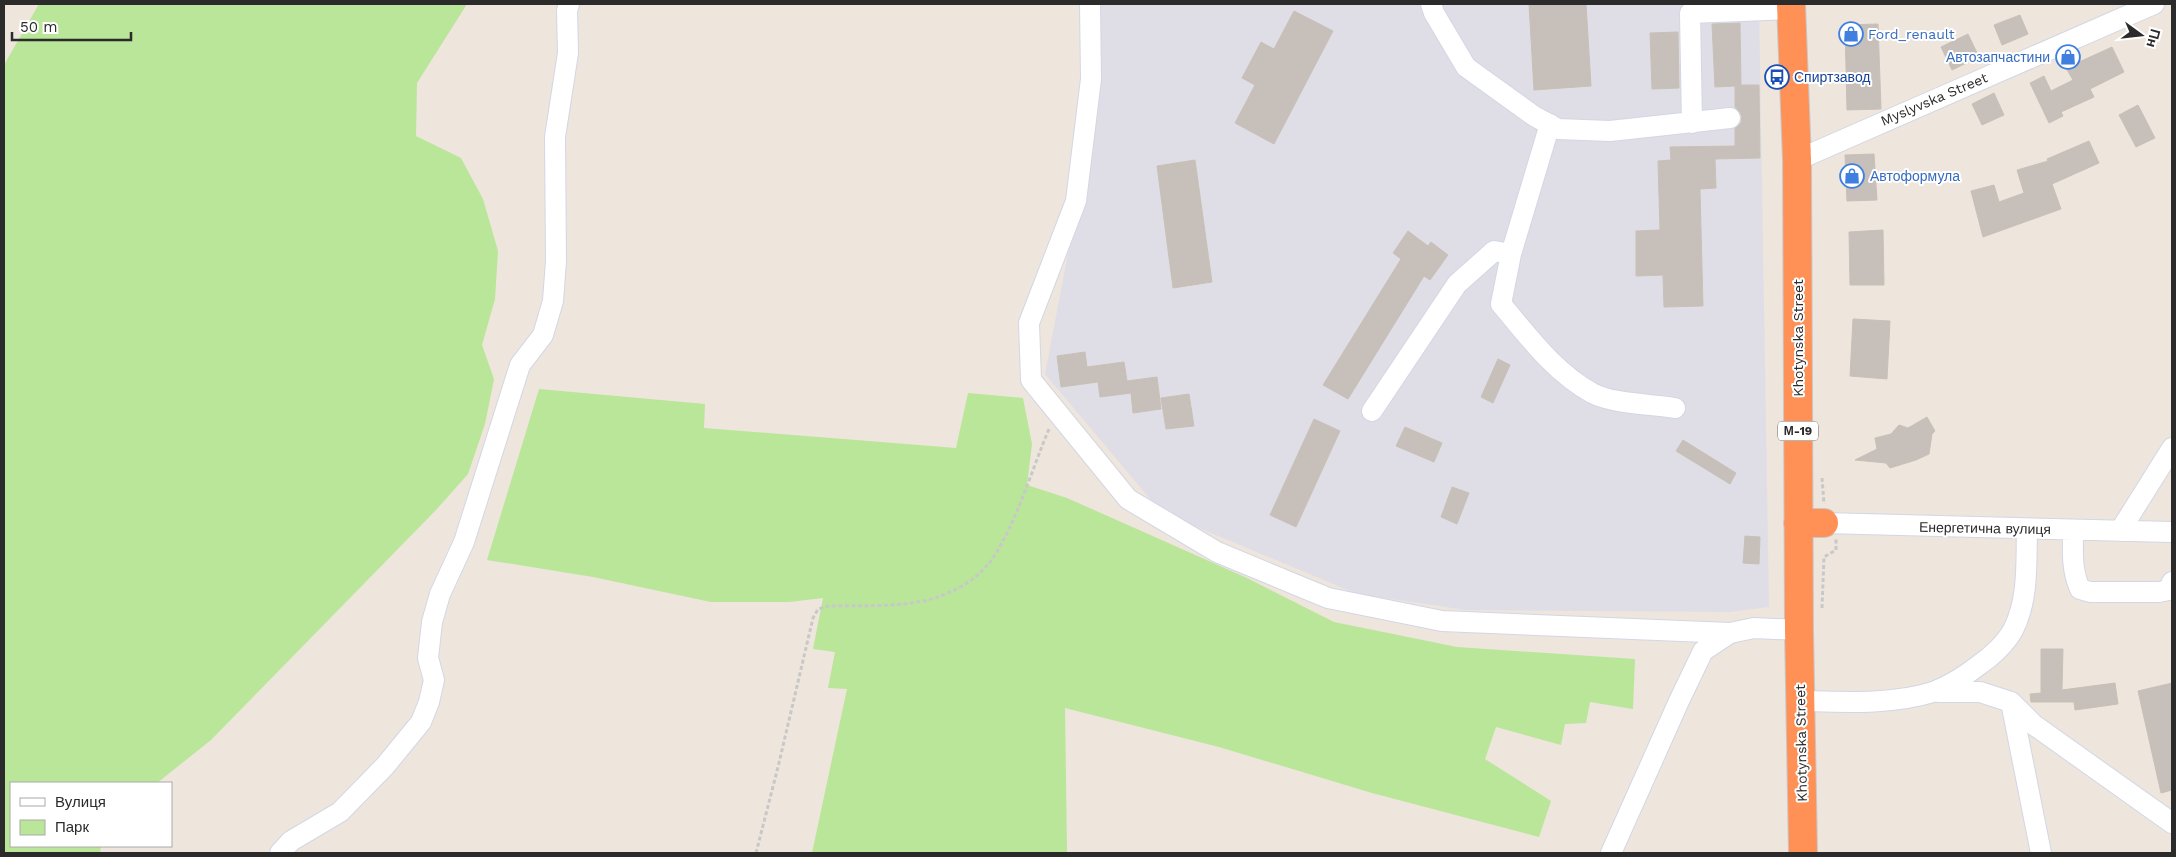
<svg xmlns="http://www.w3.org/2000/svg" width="2176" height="857" viewBox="0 0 2176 857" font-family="'Work Sans',sans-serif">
<rect width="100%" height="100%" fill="#eee5dd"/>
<!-- industrial -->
<path fill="#dfdee6" d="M1097,4H1759L1769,607L1730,612L1466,610L1357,594L1161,512L1045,374L1097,101Z"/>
<!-- green -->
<path fill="#b9e698" d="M39,4H467L417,83L416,136L461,158L483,199L498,251L495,299L482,345L494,379L485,424L468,474L436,510L211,740L157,783H11V846H101L100,853H4V65Z
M539,389L705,404L704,428L956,448L968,393L1023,398L1032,444L1027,485L1067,498L1247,578L1334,622L1457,647L1635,659L1633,709L1590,702L1586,723L1565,724L1561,745L1496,727L1485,759L1551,801L1539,837L1372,793L1219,747L1065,708L1067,853H812L847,689L828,688L835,652L813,649L823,598L789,602H711L593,577L487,560Z"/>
<!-- building -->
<path fill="#c6bfba" stroke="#c9c1b7" d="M1529,4H1586L1591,86L1534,90Z
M1294,11L1333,31L1274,144L1235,123L1255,85L1242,78L1261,42L1274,49Z
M2020,15L2028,34L2002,45L1994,25Z
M1740,23L1741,85H1759L1760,158L1715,159L1716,188L1700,189L1703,306L1664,307L1663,275L1636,276V231L1660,230L1658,161L1671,160L1670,147L1735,146V128L1741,123L1742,116L1735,107V86L1715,87L1712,24Z
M1878,24L1881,109L1847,110L1845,25Z
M1678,32L1679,88L1652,89L1650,33Z
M1968,34L1979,57L1952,70L1941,47Z
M2112,47L2124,72L2090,89L2094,97L2061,112L2063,116L2049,123L2030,83L2044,76L2051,91L2073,80L2066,68Z
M1994,93L2004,115L1982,125L1972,104Z
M2138,105L2155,138L2136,147L2119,115Z
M2089,141L2099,163L2052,184L2061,209L1983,237L1971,191L1994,185L1999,202L2024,193L2017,170L2048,161L2047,159Z
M1874,154L1877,200L1847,201L1845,155Z
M1195,160L1212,282L1173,288L1157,166Z
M1883,230L1884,285H1850L1849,232Z
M1408,231L1428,246L1431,242L1448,255L1430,280L1424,276L1348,399L1323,385L1401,259L1393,253Z
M1853,319L1890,321L1887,379L1850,376Z
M1085,352L1087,367L1124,362L1127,381L1157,377L1161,409L1133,413L1131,393L1100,397L1098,382L1061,387L1057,356Z
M1498,359L1510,365L1493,403L1481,397Z
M1189,394L1194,426L1166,429L1161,398Z
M1927,417L1935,431L1932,434L1929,454L1916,460L1890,468L1886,463L1855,460L1877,449L1875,438L1891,434L1899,425L1908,428Z
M1314,419L1340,431L1296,527L1270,515Z
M1405,427L1442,443L1434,462L1396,446Z
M1683,440L1736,473L1730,484L1676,451Z
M1452,487L1469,493L1457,524L1441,517Z
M1745,536L1760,537L1759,564L1743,563Z
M2041,649H2063L2062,690L2115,683L2118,704L2075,710L2074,702H2031L2030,694L2041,693Z
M2172,683V790L2161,793L2138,691Z"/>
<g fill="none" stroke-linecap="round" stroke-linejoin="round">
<!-- minor casing -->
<g stroke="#d2d7e5" stroke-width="22">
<path id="minor" d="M1090,4L1091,79L1076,201L1029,323L1031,380L1128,499L1217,552L1328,598L1442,621L1730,633L1754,628L1799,630
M1431,4L1434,13L1466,67L1534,116L1558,129L1610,131L1730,118
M1692,123L1690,13L1791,9
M1797,160L2154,4
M1511,254L1501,304C1528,336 1554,372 1592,393C1613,404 1651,404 1675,408
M1372,411L1457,284L1494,251L1511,254L1550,124
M1824,523L2172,532
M2073,530C2073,550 2071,569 2080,589L2090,592H2159L2169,590L2172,582
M2120,531L2172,448
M1938,692H1980L2011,702L2034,725L2172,823
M1800,701C1843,702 1891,705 1933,692C1949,686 1965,676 1979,665C1991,657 2006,643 2013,630C2029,599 2026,562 2027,529
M2011,702L2041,853
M280,853L291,841L340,812L385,766L421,722L429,702L434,680L428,658L432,622L440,594L464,542L520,365L543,335L553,301L556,261L555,137L568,53L567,11L569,4
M1611,853L1679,701L1703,651L1730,633"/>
</g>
<!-- highway casing -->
<g stroke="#c8c8c8" stroke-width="30">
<path id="highway" d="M1791,4L1797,160L1799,630L1803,853
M1798,523H1824"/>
</g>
<!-- path -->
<path stroke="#c8c8c8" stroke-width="3" stroke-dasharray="4 2.5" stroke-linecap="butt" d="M1822,478L1824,504
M1822,608L1824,557L1836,550V539
M756,853L778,767L813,618L818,609L829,606C863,605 901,608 935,598C950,593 970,583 981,572C1010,545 1032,468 1049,429"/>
<!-- minor -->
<use href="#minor" stroke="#fff" stroke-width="20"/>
<!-- highway -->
<use href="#highway" stroke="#ff9157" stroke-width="28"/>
</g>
<!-- icons -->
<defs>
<g id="shop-ring" transform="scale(1.25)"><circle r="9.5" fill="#fff" stroke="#3f7fe0" stroke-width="1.5"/><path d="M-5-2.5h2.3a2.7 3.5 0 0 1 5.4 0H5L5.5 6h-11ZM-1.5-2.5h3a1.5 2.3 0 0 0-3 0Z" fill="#3f7fe0"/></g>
<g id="bus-ring" transform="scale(1.25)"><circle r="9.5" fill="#fff" stroke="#1a4fb4" stroke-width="1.5"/><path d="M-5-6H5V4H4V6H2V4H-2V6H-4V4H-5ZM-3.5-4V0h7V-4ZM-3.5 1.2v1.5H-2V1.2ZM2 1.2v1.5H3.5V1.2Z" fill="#1a4fb4"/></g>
</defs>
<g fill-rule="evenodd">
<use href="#shop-ring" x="1851" y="34"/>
<use href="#shop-ring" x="2068" y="57"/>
<use href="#bus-ring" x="1777" y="77"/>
<use href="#shop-ring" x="1852" y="176"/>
</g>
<g text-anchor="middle" stroke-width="4" stroke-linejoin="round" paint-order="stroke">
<!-- shield labels -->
<rect fill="#fff" stroke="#6b6b6b" stroke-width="1" x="1778" y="421.5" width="40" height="19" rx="4"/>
<g font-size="12" font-weight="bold" fill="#2b2b2b">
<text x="1798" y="435">М-19</text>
</g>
<!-- shop labels -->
<g font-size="14" fill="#366cbe" stroke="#fff" text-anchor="start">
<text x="1868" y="39">Ford_renault</text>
<text x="2050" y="62" text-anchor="end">Автозапчастини</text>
<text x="1870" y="181">Автоформула</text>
</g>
<!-- transit labels -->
<g font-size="14" fill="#164399" stroke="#fff" text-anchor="start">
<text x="1794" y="82">Спиртзавод</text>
</g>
<!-- street labels -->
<g font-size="14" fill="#2b2b2b" stroke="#fff">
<text transform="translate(1934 99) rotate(-23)" y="5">Myslyvska Street</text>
<text transform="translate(1798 338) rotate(-90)" y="5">Khotynska Street</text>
<text transform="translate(1985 528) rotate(1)" y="5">Енергетична вулиця</text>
<text transform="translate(1801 743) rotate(-91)" y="5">Khotynska Street</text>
</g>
</g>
<!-- border -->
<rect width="2176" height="857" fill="none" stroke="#2b2b2b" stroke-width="10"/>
<!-- legend -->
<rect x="10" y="782" width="162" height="65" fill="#ffffff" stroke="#aaaaaa"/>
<rect x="20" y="798" width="25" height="8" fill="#ffffff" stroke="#aaaaaa"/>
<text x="55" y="807" font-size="15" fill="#2b2b2b">Вулиця</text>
<rect x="20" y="820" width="25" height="15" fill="#b9e698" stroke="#aaaaaa"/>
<text x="55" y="832" font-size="15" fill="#2b2b2b">Парк</text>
<!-- north arrow -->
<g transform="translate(2141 35) rotate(105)" stroke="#ffffff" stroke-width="4" paint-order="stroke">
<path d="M0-4L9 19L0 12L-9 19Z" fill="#2b2b2b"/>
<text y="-8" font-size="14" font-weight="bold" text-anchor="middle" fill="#2b2b2b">Пн</text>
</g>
<!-- scale -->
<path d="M12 32v8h119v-8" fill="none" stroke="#2b2b2b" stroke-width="2.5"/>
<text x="20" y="32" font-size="15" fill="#2b2b2b" stroke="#ffffff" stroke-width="4" paint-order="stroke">50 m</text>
</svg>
